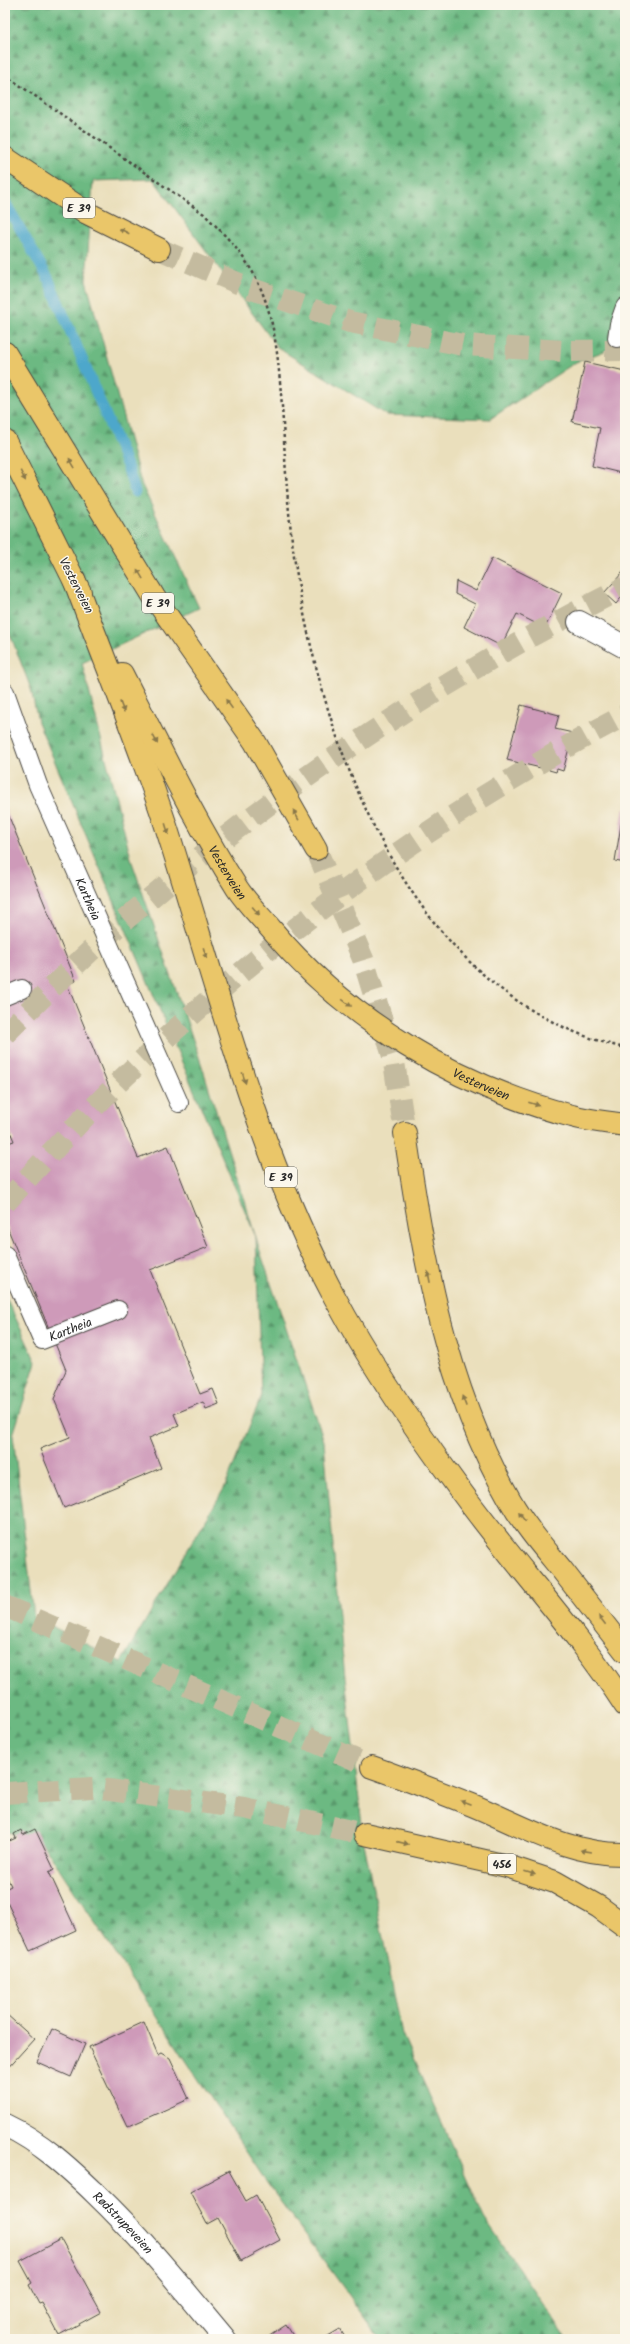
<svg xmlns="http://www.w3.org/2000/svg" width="630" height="2344" viewBox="0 0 630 2344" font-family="Kalam,sans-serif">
<defs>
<pattern id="forest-firs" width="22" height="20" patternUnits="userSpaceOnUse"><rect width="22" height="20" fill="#6cb982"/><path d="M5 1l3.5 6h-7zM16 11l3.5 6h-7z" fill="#59976b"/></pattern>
</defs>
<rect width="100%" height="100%" fill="#fbf7ec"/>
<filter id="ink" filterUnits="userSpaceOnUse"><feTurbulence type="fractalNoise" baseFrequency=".025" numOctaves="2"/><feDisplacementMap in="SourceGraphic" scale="8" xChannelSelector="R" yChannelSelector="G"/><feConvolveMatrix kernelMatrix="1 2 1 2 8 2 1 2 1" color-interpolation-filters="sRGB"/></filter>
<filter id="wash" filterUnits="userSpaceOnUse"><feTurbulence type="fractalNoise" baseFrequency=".012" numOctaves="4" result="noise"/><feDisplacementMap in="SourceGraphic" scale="16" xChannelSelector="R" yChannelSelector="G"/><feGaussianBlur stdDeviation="0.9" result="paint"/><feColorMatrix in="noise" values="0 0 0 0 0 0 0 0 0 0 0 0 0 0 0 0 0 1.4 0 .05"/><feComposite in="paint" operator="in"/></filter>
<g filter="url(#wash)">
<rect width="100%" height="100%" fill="#eadfbc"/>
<!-- forest -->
<path fill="url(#forest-firs)" stroke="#4c7256" d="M5,5H625V343L576,362L490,419L386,415L278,348L153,179L93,181L86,280L141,483L199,608L82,663L132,862L201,1063L260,1251L324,1441L342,1650L364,1843L402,2034L484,2218L567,2339H381L267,2183L43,1844L5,1831V1295L36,1362L13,1435L34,1617L121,1662L225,1487L261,1397L256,1237L38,722L31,689L5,621Z"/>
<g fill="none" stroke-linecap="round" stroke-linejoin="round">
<!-- stream -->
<path stroke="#4ea7cb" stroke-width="11" d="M5,202L48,278L127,466L135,492"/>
</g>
<g id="blocks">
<!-- building -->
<path fill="#ce9ab9" d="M585,362L625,371V474L592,466L600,428L572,422Z
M492,558L562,593L545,628L517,614L501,646L464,627L475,604L455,594L456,581L476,591Z
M623,572L625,573V593L616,604L604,593Z
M521,705L559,715L555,729L573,733L563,771L557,769L556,772L549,770L550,768L546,767L545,769L507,760Z
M5,807L76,981L67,984L138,1158L168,1146L208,1247L150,1270L200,1394L213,1389L219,1404L206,1409L203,1402L174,1414L179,1426L149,1438L161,1468L64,1508L40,1449L70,1437L54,1399L66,1370L5,1222V1144L14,1141L5,1119Z
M624,807H625V863L615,861Z
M35,1829L54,1869L49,1872L76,1930L30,1951L5,1898V1889L11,1886L5,1873V1843L16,1838L14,1834L21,1830L23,1835Z
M6,2014L34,2039L5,2071V2015Z
M144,2022L158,2055L162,2053L170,2058L189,2099L127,2127L89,2047Z
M52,2029L85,2044L71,2077L37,2062Z
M229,2171L246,2201L256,2195L280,2240L241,2261L218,2218L207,2224L190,2192Z
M61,2239L101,2312L59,2335L42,2303L39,2304L29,2285L32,2283L20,2261Z
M286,2324L295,2339H270L268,2336Z
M340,2329L346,2339H323Z"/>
</g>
</g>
<g filter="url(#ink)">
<use href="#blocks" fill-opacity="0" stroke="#484641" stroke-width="1"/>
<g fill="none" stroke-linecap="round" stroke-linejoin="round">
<!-- primary-tunnel -->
<path stroke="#c4bb9f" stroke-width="22" stroke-dasharray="22 11" stroke-linecap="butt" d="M5,1034C53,986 102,938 154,895C299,773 456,671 625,587
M5,1203C48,1156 91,1108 137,1065C283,927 447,809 625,715
M5,1606L372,1767
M5,1793L94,1788L244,1808L365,1834"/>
<!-- trunk-tunnel -->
<path stroke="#c4bb9f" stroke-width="22" stroke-dasharray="22 11" stroke-linecap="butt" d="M159,249L249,288L350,322L463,345L566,351L625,350
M316,849L363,959L393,1056L405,1133"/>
<!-- service casing -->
<g stroke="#484641" stroke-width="20">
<g id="service">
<path d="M617,338L619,324L625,307"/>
<path id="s1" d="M5,692L38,785L179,1103"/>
<path d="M5,996L22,989"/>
<path id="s2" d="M5,1255L42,1340L118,1310"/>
</g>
</g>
<!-- minor casing -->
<g stroke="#484641" stroke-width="24">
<g id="minor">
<path d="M579,622L625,647"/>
<path id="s3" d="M5,2125C41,2142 68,2167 96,2194C143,2239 183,2289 225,2339"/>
</g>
</g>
<!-- primary casing -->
<g stroke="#484641" stroke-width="24">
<path id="primary" d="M372,1767C406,1779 439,1792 472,1805C523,1826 569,1855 625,1854
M365,1834L507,1866L555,1882L599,1907L625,1926"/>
</g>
<!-- trunk casing -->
<g stroke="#484641" stroke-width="24">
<g id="trunk">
<path d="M5,158L87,213L159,249"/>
<path d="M5,353L154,597L255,742L316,849"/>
<path d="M5,441L80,592"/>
<path d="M74,579C104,660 138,741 165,823C216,982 255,1147 334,1296C367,1358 413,1426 455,1483C509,1559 574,1626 625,1705"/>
<path id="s4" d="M122,674C159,746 194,820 237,888C246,902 260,916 271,929C348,1021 457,1086 572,1116C589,1121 608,1122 625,1125"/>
<path d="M405,1133C424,1260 445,1387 510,1500C524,1525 544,1548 562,1570C583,1597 604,1624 625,1651"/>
</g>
</g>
<!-- path -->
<path stroke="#484641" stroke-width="2.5" stroke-dasharray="3 3" stroke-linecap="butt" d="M5,75L204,214C222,232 239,249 252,271C276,313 278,359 282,406C285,456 287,506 294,556C322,749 411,999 625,1048"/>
<!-- service -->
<use href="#service" stroke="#fff" stroke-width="18"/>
<!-- minor -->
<use href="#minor" stroke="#fff" stroke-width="22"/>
<!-- primary -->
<use href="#primary" stroke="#eac669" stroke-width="22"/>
<!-- trunk -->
<use href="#trunk" stroke="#eac669" stroke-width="22"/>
</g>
<!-- one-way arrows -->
<defs><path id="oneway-solid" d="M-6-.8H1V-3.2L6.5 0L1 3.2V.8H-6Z"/></defs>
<g fill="#8a784a">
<use href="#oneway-solid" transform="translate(124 231) rotate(-153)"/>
<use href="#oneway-solid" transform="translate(72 463) rotate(-121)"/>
<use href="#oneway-solid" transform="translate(23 476) rotate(63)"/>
<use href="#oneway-solid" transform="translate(140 574) rotate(-121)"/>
<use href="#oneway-solid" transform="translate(229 704) rotate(-125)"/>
<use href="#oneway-solid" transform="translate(122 707) rotate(69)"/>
<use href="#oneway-solid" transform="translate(155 739) rotate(63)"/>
<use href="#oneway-solid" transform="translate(296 815) rotate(-119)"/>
<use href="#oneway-solid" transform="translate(167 829) rotate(73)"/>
<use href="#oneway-solid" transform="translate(256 911) rotate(50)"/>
<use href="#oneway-solid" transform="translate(205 953) rotate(73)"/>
<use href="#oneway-solid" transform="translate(347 1003) rotate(36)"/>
<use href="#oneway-solid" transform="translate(244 1078) rotate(73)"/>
<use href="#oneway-solid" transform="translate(534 1104) rotate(18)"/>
<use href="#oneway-solid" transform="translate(429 1277) rotate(-101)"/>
<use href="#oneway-solid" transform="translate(464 1401) rotate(-111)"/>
<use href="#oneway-solid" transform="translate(522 1517) rotate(-126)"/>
<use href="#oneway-solid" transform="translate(602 1620) rotate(-127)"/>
<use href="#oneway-solid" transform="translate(466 1803) rotate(-159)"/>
<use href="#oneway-solid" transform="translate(403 1843) rotate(13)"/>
<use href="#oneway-solid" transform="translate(586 1851) rotate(-171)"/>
<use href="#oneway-solid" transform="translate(530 1873) rotate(18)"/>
</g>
</g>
<g text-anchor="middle" stroke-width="3" stroke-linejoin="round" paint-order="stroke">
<!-- shield labels -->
<g fill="#fbf7ec" stroke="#696865" stroke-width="1">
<rect x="63" y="198" width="32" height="20" rx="3"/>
<rect x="142" y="593" width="32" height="20" rx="3"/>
<rect x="265" y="1167" width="32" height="20" rx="3"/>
<rect x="488" y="1854" width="28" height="20" rx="3"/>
</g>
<g font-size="12" font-weight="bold" fill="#2b2b2b">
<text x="79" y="212">E 39</text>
<text x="158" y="607">E 39</text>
<text x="281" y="1181">E 39</text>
<text x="502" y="1868">456</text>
</g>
<!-- street labels -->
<g font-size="13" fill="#2b2b2b" stroke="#fbf7ec">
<text transform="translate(77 585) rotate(63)" y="5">Vesterveien</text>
<text dy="5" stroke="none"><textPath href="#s4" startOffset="225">Vesterveien</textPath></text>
<text dy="5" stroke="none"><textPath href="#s1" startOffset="223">Kartheia</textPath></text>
<text dy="5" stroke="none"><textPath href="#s4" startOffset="560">Vesterveien</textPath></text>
<text dy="5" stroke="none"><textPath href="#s2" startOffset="123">Kartheia</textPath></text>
<text dy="5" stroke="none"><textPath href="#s3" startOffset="154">Rødstrupeveien</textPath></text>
</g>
</g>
<!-- margin -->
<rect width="630" height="2344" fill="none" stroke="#fbf7ec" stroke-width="20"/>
</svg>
